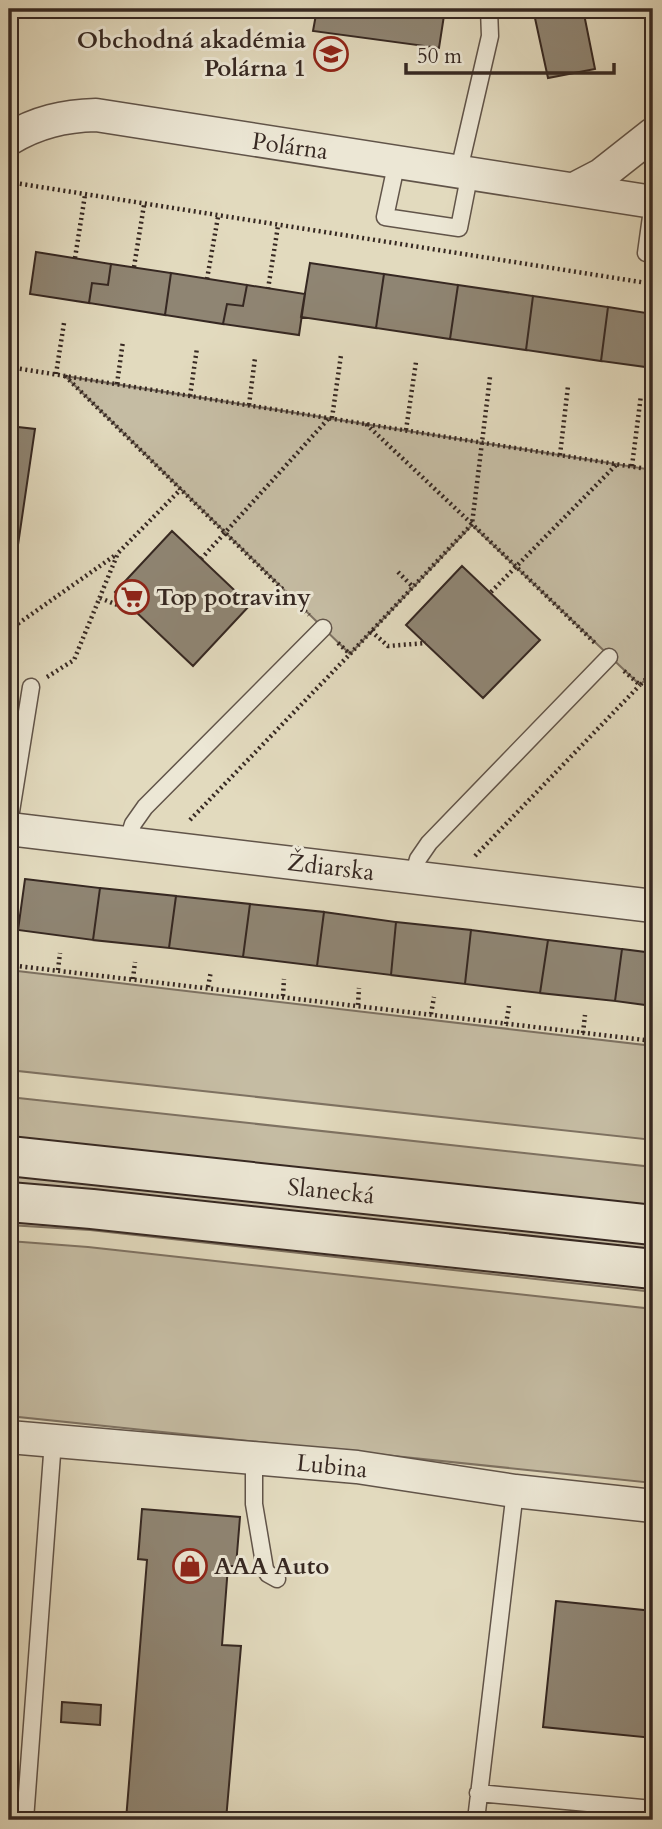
<svg xmlns="http://www.w3.org/2000/svg" width="662" height="1829" viewBox="0 0 662 1829" font-family="Cardo,serif">
<rect width="100%" height="100%" fill="#e2dabe"/>
<filter id="stains"><feTurbulence type="fractalNoise" baseFrequency=".00286" numOctaves="4"/><feColorMatrix values="0 0 0 0 .2 0 0 0 0 .09 0 0 0 0 .02 0 0 0 .5 -.17"/></filter>
<radialGradient id="worn" r=".72"><stop offset=".6" stop-color="#630" stop-opacity="0"/><stop offset="1" stop-color="#630" stop-opacity=".3"/></radialGradient>
<!-- green -->
<path fill="#c5bca3" stroke="#7e7262" stroke-width="2" d="M65,376L653,470V672L640,685L472,525L350,654Z
M9,970L653,1046V1140L9,1070Z
M9,1097L653,1167V1210L9,1140Z
M9,1172L653,1242V1254L9,1186Z
M9,1218L653,1286V1292L90,1230L9,1225Z
M9,1241L88,1247L653,1309V1483L9,1416Z"/>
<!-- building -->
<path fill="#8f8573" stroke="#362822" stroke-width="2" d="M317,9H445L439,48L313,31Z
M533,9H583L595,69L548,78Z
M36,252L111,264L108,285L92,283L89,303L30,294Z
M310,263L384,274L376,328L301,317Z
M111,264L171,273L165,315L89,303L92,283L108,285Z
M171,273L247,285L243,306L227,304L223,324L165,315Z
M384,274L458,285L450,339L376,328Z
M247,285L305,294L299,335L223,324L227,304L243,306Z
M458,285L533,296L526,350L450,339Z
M533,296L608,307L601,361L526,350Z
M608,307L653,314V368L601,361Z
M9,426L35,429L9,606Z
M172,531L250,605L193,666L115,592Z
M462,566L540,640L483,698L406,625Z
M25,879L100,888L93,940L18,930Z
M100,888L176,896L169,948L93,940Z
M176,896L250,904L243,957L169,948Z
M250,904L324,912L317,966L243,957Z
M324,912L396,922L391,975L317,966Z
M396,922L471,930L465,984L391,975Z
M471,930L548,940L540,993L465,984Z
M548,940L622,949L615,1001L540,993Z
M622,949L653,953V1006L615,1001Z
M142,1509L240,1517L236,1566H228L222,1645L241,1646L226,1820H126L147,1560L138,1559Z
M556,1601L653,1611V1738L543,1727Z
M62,1702L101,1705L100,1725L61,1722Z"/>
<g fill="none" stroke-linecap="round" stroke-linejoin="round">
<!-- lane casing -->
<g stroke="#615449" stroke-width="19">
<path id="lane" d="M397,161L385,217L459,228L470,172
M459,170L490,36L489,9
M653,202L646,253L653,254
M9,824L31,687
M127,843L133,824L145,807L323,628
M413,876L418,859L429,843L609,657
M254,1458V1504L265,1569L268,1574L277,1579
M478,1793L653,1809
M25,1820L53,1441
M476,1820L515,1491"/>
</g>
<!-- street casing -->
<g stroke="#615449" stroke-width="35">
<path id="street" d="M9,139C37,122 64,116 96,115L653,202
M576,188L601,175L653,134
M9,829L653,906
M9,1437L357,1467L515,1491L653,1506"/>
</g>
<!-- secondary casing -->
<g stroke="#362822" stroke-width="42">
<path id="secondary" d="M9,1156L653,1225
M9,1202L92,1209L653,1269"/>
</g>
<!-- path -->
<path stroke="#362822" stroke-width="4.5" stroke-dasharray="2 3.5" stroke-linecap="butt" d="M9,182L653,284
M75,258L85,195
M134,267L144,205
M207,279L218,217
M268,289L278,226
M9,367L653,470
M56,374L64,323
M65,376L309,615
M117,384L123,341
M190,396L197,348
M249,405L255,358
M332,418L341,355
M366,424L472,524L490,377
M406,430L416,362
M560,455L568,386
M632,466L641,395
M201,559L329,418
M398,572L413,587
M491,592L617,464
M100,598L125,608L128,605
M9,630L117,554
M371,631L388,646L426,643
M338,643L350,654L472,524L595,643
M624,671L640,685L653,672
M47,677L74,660L118,553L181,489
M190,820L350,654
M475,856L640,685
M9,965L653,1041
M58,970L60,953
M133,979L135,962
M208,987L211,971
M283,996L284,979
M358,1005L359,988
M431,1014L434,997
M506,1024L509,1006
M583,1033L585,1015"/>
<!-- lane -->
<use href="#lane" stroke="#ece7d5" stroke-width="16"/>
<!-- street -->
<use href="#street" stroke="#ece7d5" stroke-width="32"/>
<!-- secondary -->
<use href="#secondary" stroke="#ece7d5" stroke-width="38"/>
</g>
<!-- icons -->
<defs>
<g id="school-ring" transform="scale(1.75)"><circle r="9.5" fill="#ece7d5" stroke="#8f2418" stroke-width="1.5"/><path d="M0-5L7-2L0 1L-7-2ZM-4 1L0 2.5L4 1V4Q0 6-4 4Z" fill="#8f2418"/></g>
<g id="supermarket-ring" transform="scale(1.75)"><circle r="9.5" fill="#ece7d5" stroke="#8f2418" stroke-width="1.5"/><path d="M-6-5.5h2.5l.6 2H6L4.5 2H-2.5L-4.4-4H-6ZM-1.5 3.2a1.3 1.3 0 1 0 .1 0ZM3 3.2a1.3 1.3 0 1 0 .1 0Z" fill="#8f2418"/></g>
<g id="shop-ring" transform="scale(1.75)"><circle r="9.5" fill="#ece7d5" stroke="#8f2418" stroke-width="1.5"/><path d="M-5-2.5h2.3a2.7 3.5 0 0 1 5.4 0H5L5.5 6h-11ZM-1.5-2.5h3a1.5 2.3 0 0 0-3 0Z" fill="#8f2418"/></g>
</defs>
<g fill-rule="evenodd">
<use href="#school-ring" x="331" y="54"/>
<use href="#supermarket-ring" x="132" y="597"/>
<use href="#shop-ring" x="190" y="1566"/>
</g>
<g text-anchor="middle" stroke-width="6" stroke-linejoin="round" paint-order="stroke">
<!-- poi labels -->
<g font-size="24" font-weight="bold" fill="#362822" stroke="#ece7d5" text-anchor="start">
<text x="306" y="48" text-anchor="end">Obchodná akadémia<tspan x="306" dy="28">Polárna 1</tspan></text>
<text x="156" y="605">Top potraviny</text>
<text x="214" y="1574">AAA Auto</text>
</g>
<!-- street labels -->
<g font-size="24" fill="#362822" stroke="#ece7d5">
<text transform="translate(290 146) rotate(8)" y="8">Polárna</text>
<text transform="translate(331 867) rotate(7)" y="8">Ždiarska</text>
<text transform="translate(331 1191) rotate(6)" y="8">Slanecká</text>
<text transform="translate(332 1466) rotate(6)" y="8">Lubina</text>
</g>
</g>
<!-- margin -->
<rect width="662" height="1829" fill="none" stroke="#e2dabe" stroke-width="35"/>
<rect x="10" y="10" width="641" height="1808" fill="none" stroke="#362822" stroke-width="3.5"/>
<rect x="18" y="18" width="627" height="1794" fill="none" stroke="#362822" stroke-width="2"/>
<!-- scale -->
<path d="M406 63v10h208v-10" fill="none" stroke="#362822" stroke-width="3.5"/>
<text x="417" y="63" font-size="21" fill="#362822" stroke="#ece7d5" stroke-width="5" paint-order="stroke">50 m</text>
<rect width="100%" height="100%" filter="url(#stains)"/>
<rect width="100%" height="100%" fill="url(#worn)"/>
</svg>
